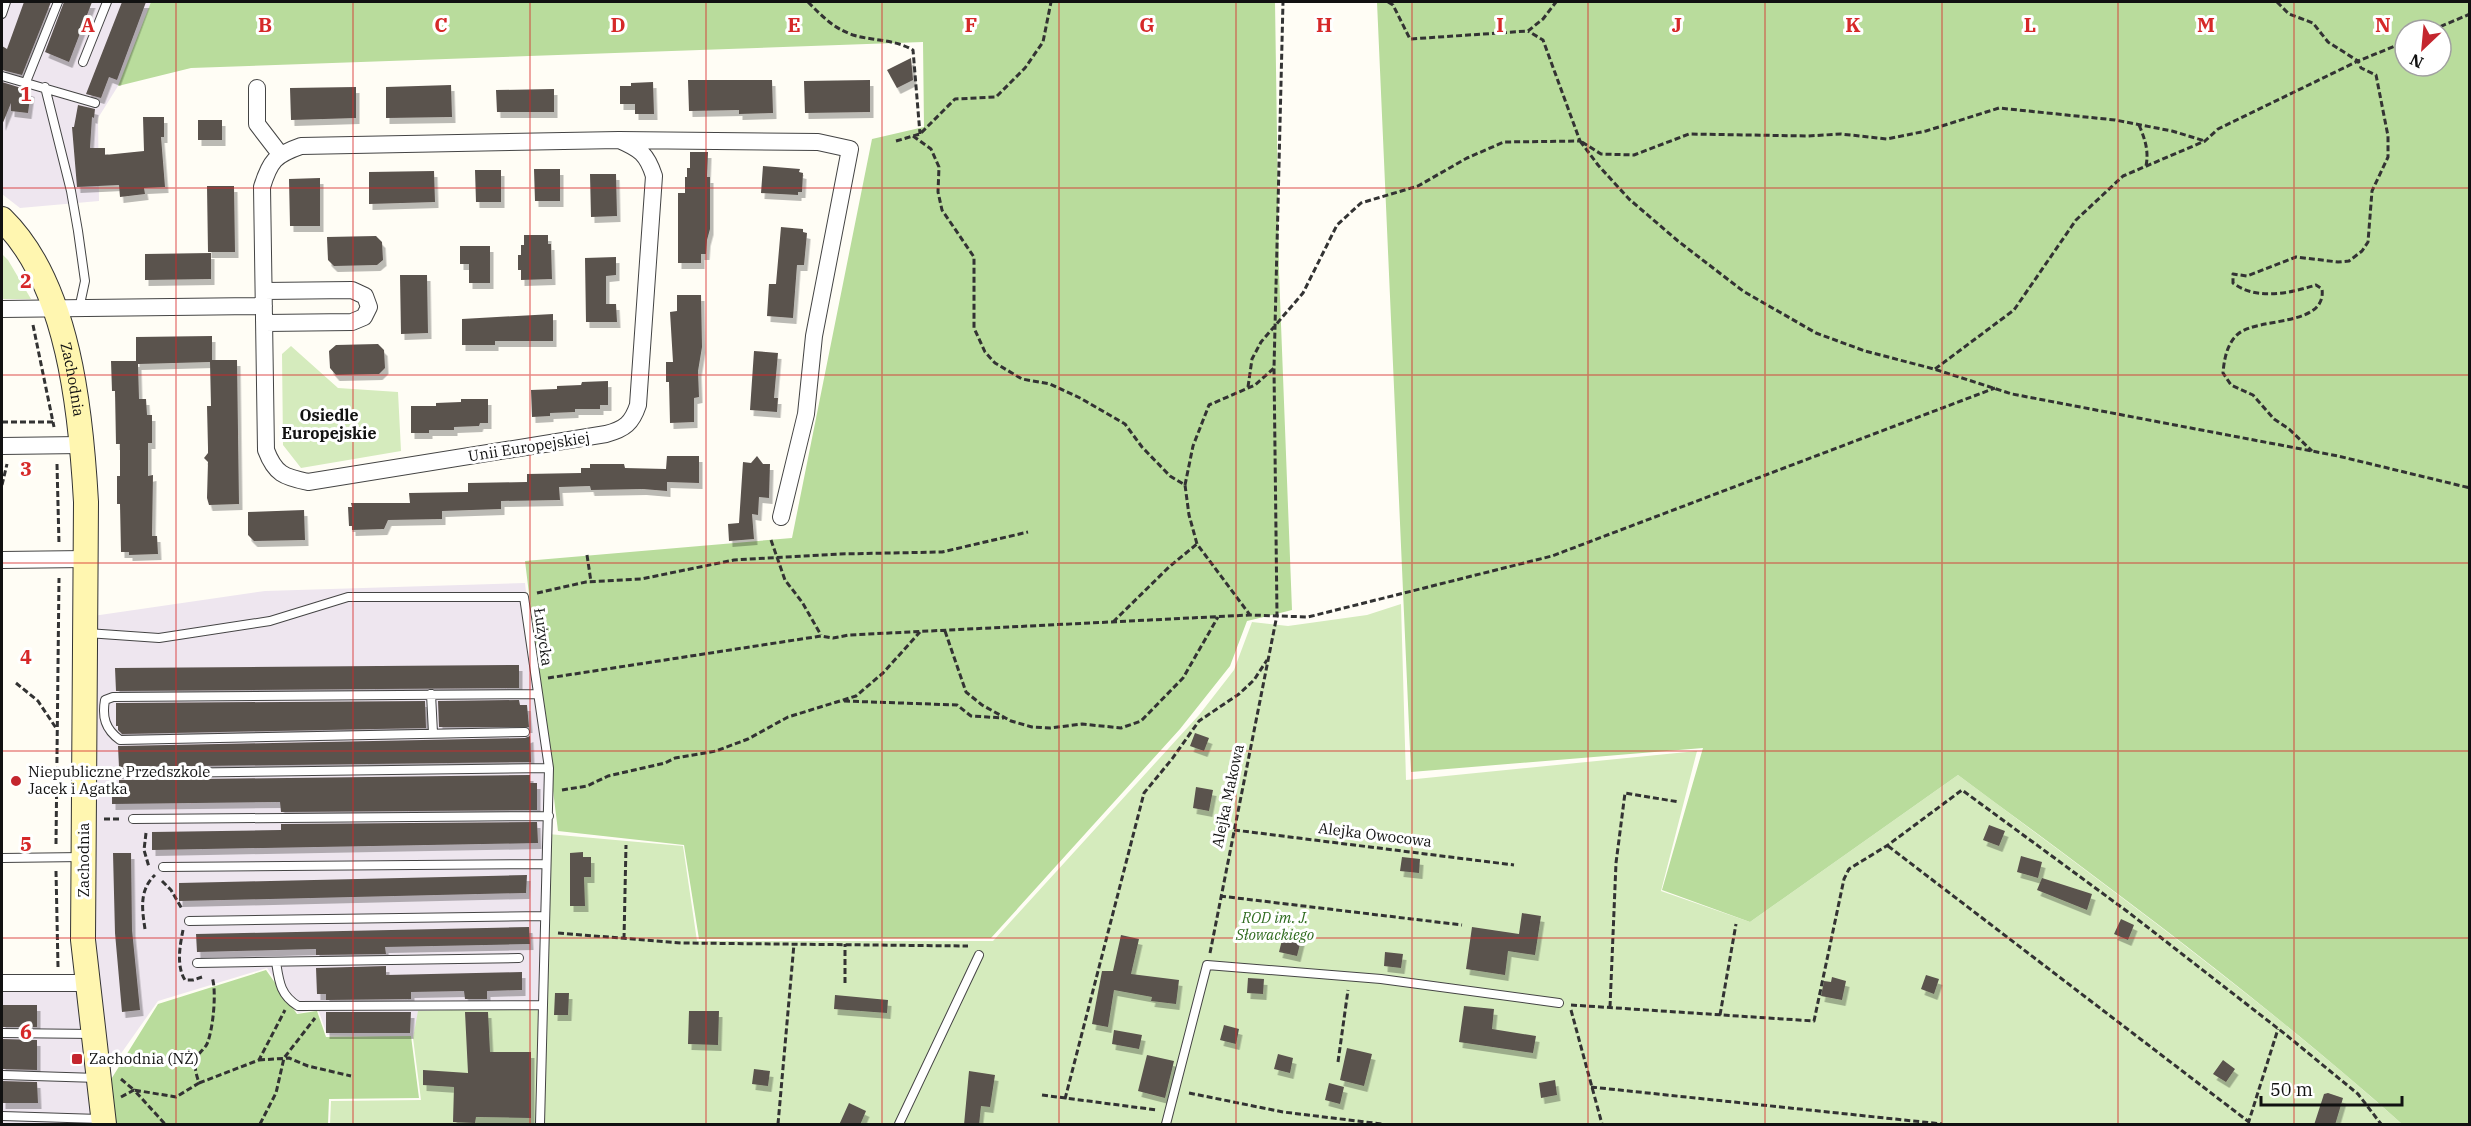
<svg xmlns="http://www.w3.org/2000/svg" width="2471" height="1126" viewBox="0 0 2471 1126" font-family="'IBM Plex Serif',serif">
<defs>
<filter id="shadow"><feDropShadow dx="3.5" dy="6" stdDeviation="0" flood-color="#0004"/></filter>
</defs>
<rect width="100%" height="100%" fill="#fffdf5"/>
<!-- industrial -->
<path fill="#eee6ef" d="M2,2H151L118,86L98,118L99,201L20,208L2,194Z
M525,583L549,791L546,1007L419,1011L413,1038L327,1035L318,1009L298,1013L267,968L158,1001L101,1082L95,1124H2V983L85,984L86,617L265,591Z"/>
<!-- green -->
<path fill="#d5ebbd" d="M2,254L8,260L31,299H2Z
M291,346L338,388L398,392L401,451L301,468L283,445L282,354Z
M1401,604L1406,780L1697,751L1661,891L1750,922L1958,775C2109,888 2262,999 2402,1124H330L331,1101L421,1100L413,1038L418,1011L546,1007L548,834L683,846L697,941H993L1199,715L1234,670L1252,622L1288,626L1367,615Z"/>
<!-- forest -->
<path fill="#b9dc9c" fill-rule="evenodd" d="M151,2H1275L1279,272L1292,610L1247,621L1230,666L1180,729L991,938L699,939L684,845L558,831L525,561L792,538L872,139L924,127L923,42L191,68L118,86Z
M1377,2H2469V1124H2402C2262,999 2109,887 1958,775L1750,922L1662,890L1703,748L1411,772ZM2405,30H2441V66H2405Z
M266,970L297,1014L317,1011L326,1037L411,1036L419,1098L329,1099L328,1124H114L110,1081L158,1004Z"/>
<!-- building -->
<path fill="#5a524d" filter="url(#shadow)" d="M24,2H51L22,75L2,70V46L7,49Z
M64,2H92L69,62L45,52Z
M122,2H146L117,80L109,77L101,98L86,94Z
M911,58L913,80L897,88L887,70Z
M688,80H772L773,113L739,114V110L689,111Z
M870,80V112L805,113L804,81Z
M2,82L31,91L28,113L11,111V103L2,125Z
M653,82L654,114H635V104H620V86H631V83Z
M451,85L452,117L386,118V87Z
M356,87V118L291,120L290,88Z
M554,89V112H497L496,90Z
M78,105L95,109L94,118L92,117L90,148H105V155L144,151L143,117H164V137H161L165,187L144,188L145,194L120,197L119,185L77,187L72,127H74Z
M198,120H222V140H198Z
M690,152H708L707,177H710V229L707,240L706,254H701V263H678V193H685V177H687V168H690Z
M763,166L800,169L799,172L803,173L802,192H798V195L761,193Z
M534,169H560V201H535Z
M475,170H501V202H476Z
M434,171L435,202L369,204V172Z
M590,174H616L617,216L591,217Z
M320,178V226H290L289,179Z
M207,186H234L235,252H208Z
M781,227L803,229V232L807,233L804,265H797L793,318L767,316L769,284H776Z
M524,235H548V244H551L552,279L521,280V270H518V255H521V245H524Z
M376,236L382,242L383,260L377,265L334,266L328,260L327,237Z
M460,246H490V283H469V264H460Z
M211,253V279L145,280V254Z
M616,257V275L606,276V304H616L617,322H586L585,258Z
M400,275H427L428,333L401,334Z
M677,295H701L702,347L698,371L699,397L694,398V422L670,423L669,382H666V362H673L670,312L677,311Z
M553,314V341H495V345H462V319Z
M212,336V360H237L239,504L209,505L207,498L208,462L204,458L208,453V448L207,406H211L210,362L138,364L139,399H146L147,415H152V443H148V476L153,475L152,536H157L158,554L129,555V552H121L120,504H117V476H120V444H116L115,391H112L111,361H136V337Z
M378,344L384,350L385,368L379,374L336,375L330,368L329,351L336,345Z
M754,351L778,353L774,398H778L777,412L750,410Z
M608,381V405H600V409H575V412L550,413V416L532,417L531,390L557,389V386L581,385L582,382Z
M461,399H488V423H480L479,426L454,427V430H429V433H411V406H436V403L461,402Z
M667,456H699V483L667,482V491L643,489L591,490L590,486L559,487L560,500L501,501V509L442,511V519L388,520L384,529L352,530V526H349L348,507H352L351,503H410L409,493L468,492V483L527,482V474L581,473V468H590V464H624L625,468L666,469Z
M757,456L763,464H770L769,498L759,497L758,515L752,514L754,539L729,541L728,524L739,523L743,462L751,463Z
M304,510L305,540L254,541L248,535V512Z
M519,665V688L116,691L115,668Z
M519,700L520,705H527L529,727H439L438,701Z
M425,701L426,728L122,734L118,730V726H116V703Z
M1195,733L1209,738L1204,751L1190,746Z
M530,736L531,762L119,767L118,746L525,738Z
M530,775V783H537V810L281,812L280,802L112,804V786H119V780Z
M1196,787L1213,790L1209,811L1193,808Z
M537,822L538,843L152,850V832L281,830V824Z
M1989,825L2005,831L1999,846L1983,840Z
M583,852V857H591V877H584L585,906H570V853Z
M113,853H131L132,930L140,1010L122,1012L115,933Z
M2021,856L2042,862L2038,878L2017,872Z
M1402,857L1420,859L1419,873L1400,871Z
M527,875L526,893L179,901V883Z
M2042,878L2092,894L2087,910L2037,890Z
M1522,913L1541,916L1535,955L1508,951L1505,975L1466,969L1472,927L1519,934Z
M2121,919L2134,925L2128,940L2114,934Z
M529,927L530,944L385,947L386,954L316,955V949L197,952L196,934Z
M1121,935L1139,939L1131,974L1179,980L1176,1004L1151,1001L1152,997L1114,990L1108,1027L1092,1024L1102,971H1113Z
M1283,936L1301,940L1297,956L1279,952Z
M1385,952L1403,954L1401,968L1384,966Z
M386,966V975L522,972V990L487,991V999H465L464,991L411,992V999L326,1000V994H317L316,968Z
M1926,975L1939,979L1934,994L1921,989Z
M1832,977L1846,981L1842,1000L1821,996L1824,981L1831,982Z
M1248,978L1264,979L1263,994L1247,993Z
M555,993H569L568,1015H554Z
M835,995L888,1000L887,1013L834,1009Z
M2,1005H37V1027H2Z
M1464,1006L1494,1009L1492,1029L1536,1036L1533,1053L1459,1042Z
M689,1011H719L718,1045L688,1044Z
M326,1012H411L410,1033H326Z
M465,1012H488L490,1052H531V1118L476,1117L475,1123L453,1122L454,1087L423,1085V1070L468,1073Z
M1224,1025L1239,1029L1236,1044L1220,1040Z
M1114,1030L1142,1035L1139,1049L1112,1044Z
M2,1039L37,1040V1070L2,1069Z
M1347,1048L1372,1054L1364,1086L1340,1080Z
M1278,1054L1293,1058L1290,1073L1274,1069Z
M1147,1055L1174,1061L1165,1098L1138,1091Z
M2223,1060L2235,1069L2226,1082L2213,1074Z
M754,1069L770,1071L768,1086L752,1084Z
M969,1071L995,1075L990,1107L981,1106L979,1125H964Z
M1555,1080L1557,1095L1541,1098L1539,1083Z
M2,1081L37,1082L38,1103H2Z
M1329,1083L1344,1087L1340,1104L1325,1100Z
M2328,1093L2343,1098L2335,1125H2314L2324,1094Z
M849,1103L866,1111L860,1125H839Z"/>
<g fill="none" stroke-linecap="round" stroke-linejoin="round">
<!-- lane casing -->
<g stroke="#444" stroke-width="10">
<path id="lane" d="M2,14L6,2
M83,62L107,2
M2,76L95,103
M26,82L58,2
M45,87L71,191L78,231L85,281L79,309
M87,633L159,638L270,621L348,597H524L549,768L540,1124
M431,694L433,733
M525,732L120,740C105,729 102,717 105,700L113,697L538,694
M85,774L549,768
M133,819L549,816
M2,858L83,857
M163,867L546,864
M189,921L545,916
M276,962C279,981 280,995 298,1006L543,1005
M197,963L519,958
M2,1033L93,1034
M2,1075L98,1078
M2,1116L100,1119
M899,1124L979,955
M1166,1124L1207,965L1381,979L1559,1003"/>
</g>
<!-- street casing -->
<g stroke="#444" stroke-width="18">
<path id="street" d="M257,88V124L280,154
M619,140C640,149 647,154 654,176L638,405C632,423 625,429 606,434L308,482C284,477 275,474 266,450L262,187C270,161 275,155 301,146L619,140L818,142L850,149L814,336L806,414L781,517
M264,291L352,290L365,296L369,307L364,317L352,322L265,323
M2,309L264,306
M2,446L82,445
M2,560L85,559
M2,983H87"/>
</g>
<!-- secondary casing -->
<g stroke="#333" stroke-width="26">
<g id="secondary">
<path id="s1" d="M2,219C69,284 81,413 86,502L83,940L104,1124"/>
</g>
</g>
<!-- path -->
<path stroke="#333" stroke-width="3" stroke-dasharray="6 3" stroke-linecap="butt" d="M808,2C822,16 833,28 853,35C873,41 894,39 913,50L920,134
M1388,2L1393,5L1410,39L1528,31L1543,19L1556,2
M2277,2L2289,14L2313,23L2328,42L2358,61L2361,68L2376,75L2388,136V157L2372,191L2368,242L2362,251L2349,261L2338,262L2296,257L2247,276L2233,274V283C2257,301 2290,293 2316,285L2322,289C2327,327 2258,317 2238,334C2227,343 2224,360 2223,373L2231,385L2253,395L2274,419L2289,429L2312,451
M2432,30L2470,14
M2139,125C2145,139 2149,151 2146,166
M913,136L931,149L939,167L938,192L942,210L974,257V328L985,352L995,363L1022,379L1050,384L1080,398L1125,424L1142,447L1170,476L1185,485L1189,515L1197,544L1250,615
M896,141L920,134L955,99L996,97L1025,68L1043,42L1051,2
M1580,141L1598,165L1629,199L1678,241L1743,291L1816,333L1865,351L1934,369L2012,394L2338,456L2470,488
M1582,142L1601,154L1634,155L1689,134L1808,136L1841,134L1887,139L1926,131L1999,108L2115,120L2172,131L2205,141
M33,325L54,427
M1935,369L2014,310L2076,220L2123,176L2205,141L2218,129L2358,61L2405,42
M1248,387L1252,359L1261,342L1303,293L1337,225L1361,203L1418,186L1467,158L1504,142L1580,141L1543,40L1528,31
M2,422H53
M57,464L59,544
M2,485L7,464
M1185,485L1193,446L1209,405L1255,385L1274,368
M771,540L785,580L802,602L821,635
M587,555L591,582
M537,593L586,582L641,579L734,560L839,554L942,552L1028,532
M1113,622L1169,567L1197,544
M945,631L966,692L982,705L1011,721L1032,727L1050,728L1082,724L1121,728L1141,721L1183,678L1218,617
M548,678L821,636L833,638L849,635L1250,615L1308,617L1552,556L1995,388
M16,683L38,701L56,728
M844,701L957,705L971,716L1004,718
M562,790L587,786L608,776L665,763L675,758L716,751L748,739L788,717L856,696L883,673L920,632
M104,819H121
M1234,830L1514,865
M146,833L144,850L149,867
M56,844L59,578
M1888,846L2249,1122
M56,871L58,967
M162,881L171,890L182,909
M1220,896L1462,925
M145,929C142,909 139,890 155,875
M183,930C180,945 176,966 185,980H193L202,977
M558,933L682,943L968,946
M624,939L626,845
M1210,953L1277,615L1274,368L1283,2
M845,983V944
M1571,1005L1814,1021L1844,879L1849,869L1888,845L1962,790L2128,912L2285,1034L2358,1094L2381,1124
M1610,1007L1616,863L1625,793L1679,802
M1571,1010L1602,1124
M1720,1015L1736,924
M259,1060L289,1058L308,1066L351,1076
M1338,1062L1348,990
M121,1079L134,1090L176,1097L199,1083C197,1077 195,1070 195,1064C195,1055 203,1051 207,1044C213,1030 217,991 212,977
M199,1083L259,1060L285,1010
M1591,1087L1942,1124
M1189,1093L1283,1112L1382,1124
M1042,1095L1157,1110
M121,1097L134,1090L165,1124
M1065,1099L1144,793L1172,759L1199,721L1239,694L1254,680L1267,660
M260,1124L276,1093L284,1058L315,1018
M778,1124L794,944
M2248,1124L2278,1029"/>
<!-- lane -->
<use href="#lane" stroke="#fff" stroke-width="8"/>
<!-- street -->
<use href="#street" stroke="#fff" stroke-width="16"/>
<!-- secondary -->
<use href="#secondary" stroke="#fff6b0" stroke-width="24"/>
</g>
<!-- grid -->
<path fill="none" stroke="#d62828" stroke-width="1.5" stroke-opacity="0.55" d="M176,2V1124M353,2V1124M530,2V1124M706,2V1124M882,2V1124M1059,2V1124M1236,2V1124M1412,2V1124M1588,2V1124M1765,2V1124M1942,2V1124M2118,2V1124M2294,2V1124M2,188H2470M2,375H2470M2,563H2470M2,751H2470M2,938H2470"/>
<!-- markers -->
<g fill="#c4262e" stroke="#fff" stroke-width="2">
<circle cx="16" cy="781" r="6"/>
<rect x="71" y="1053" width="12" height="12" rx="3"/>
</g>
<g text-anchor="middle" stroke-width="6" stroke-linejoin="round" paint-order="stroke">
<!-- street labels -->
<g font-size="15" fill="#111" stroke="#fff">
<text dy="5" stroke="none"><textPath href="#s1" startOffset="178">Zachodnia</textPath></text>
<text transform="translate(529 447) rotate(-9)" y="5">Unii Europejskiej</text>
<text transform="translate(543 637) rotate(82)" y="5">Łużycka</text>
<text transform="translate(1228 796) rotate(-78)" y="5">Alejka Makowa</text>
<text transform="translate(1375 835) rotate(7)" y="5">Alejka Owocowa</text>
<text transform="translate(84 860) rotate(-90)" y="5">Zachodnia</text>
</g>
<!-- poi labels -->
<g font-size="15" fill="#111" stroke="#fff" text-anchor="start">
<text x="28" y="777">Niepubliczne Przedszkole<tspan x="28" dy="17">Jacek i Agatka</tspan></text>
<text x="89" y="1064">Zachodnia (NŻ)</text>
</g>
<!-- park labels -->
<g font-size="15" font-style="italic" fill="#2f6b1f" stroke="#fff">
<text x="1275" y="923">ROD im. J.<tspan x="1275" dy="17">Słowackiego</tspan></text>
</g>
<!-- neighbourhood labels -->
<g font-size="16" font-weight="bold" fill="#111" stroke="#fff">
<text x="329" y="421">Osiedle<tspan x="329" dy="18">Europejskie</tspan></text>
</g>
</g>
<g font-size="20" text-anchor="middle" font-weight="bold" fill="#d62828" stroke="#fff" stroke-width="6" stroke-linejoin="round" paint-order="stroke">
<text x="88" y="32">A</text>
<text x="265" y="32">B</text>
<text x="441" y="32">C</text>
<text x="618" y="32">D</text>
<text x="794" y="32">E</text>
<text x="971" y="32">F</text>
<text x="1147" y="32">G</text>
<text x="1324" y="32">H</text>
<text x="1500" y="32">I</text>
<text x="1677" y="32">J</text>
<text x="1853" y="32">K</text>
<text x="2030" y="32">L</text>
<text x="2206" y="32">M</text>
<text x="2383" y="32">N</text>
<text x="26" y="101">1</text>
<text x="26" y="288">2</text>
<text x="26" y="476">3</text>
<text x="26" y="664">4</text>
<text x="26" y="851">5</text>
<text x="26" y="1039">6</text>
</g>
<!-- border -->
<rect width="2471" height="1126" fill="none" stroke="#111111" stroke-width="6"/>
<!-- north arrow -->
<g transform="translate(2423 48) rotate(206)"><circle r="28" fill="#ffffff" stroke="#a0a0a0" stroke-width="1.5"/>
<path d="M0-4.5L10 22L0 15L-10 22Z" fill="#c4262e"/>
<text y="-9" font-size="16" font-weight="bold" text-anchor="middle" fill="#111111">N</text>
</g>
<!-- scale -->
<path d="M2261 1096v9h141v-9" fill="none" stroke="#111111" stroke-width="3"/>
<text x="2270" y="1096" font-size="18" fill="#111111" stroke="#ffffff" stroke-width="4.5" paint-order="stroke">50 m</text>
</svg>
